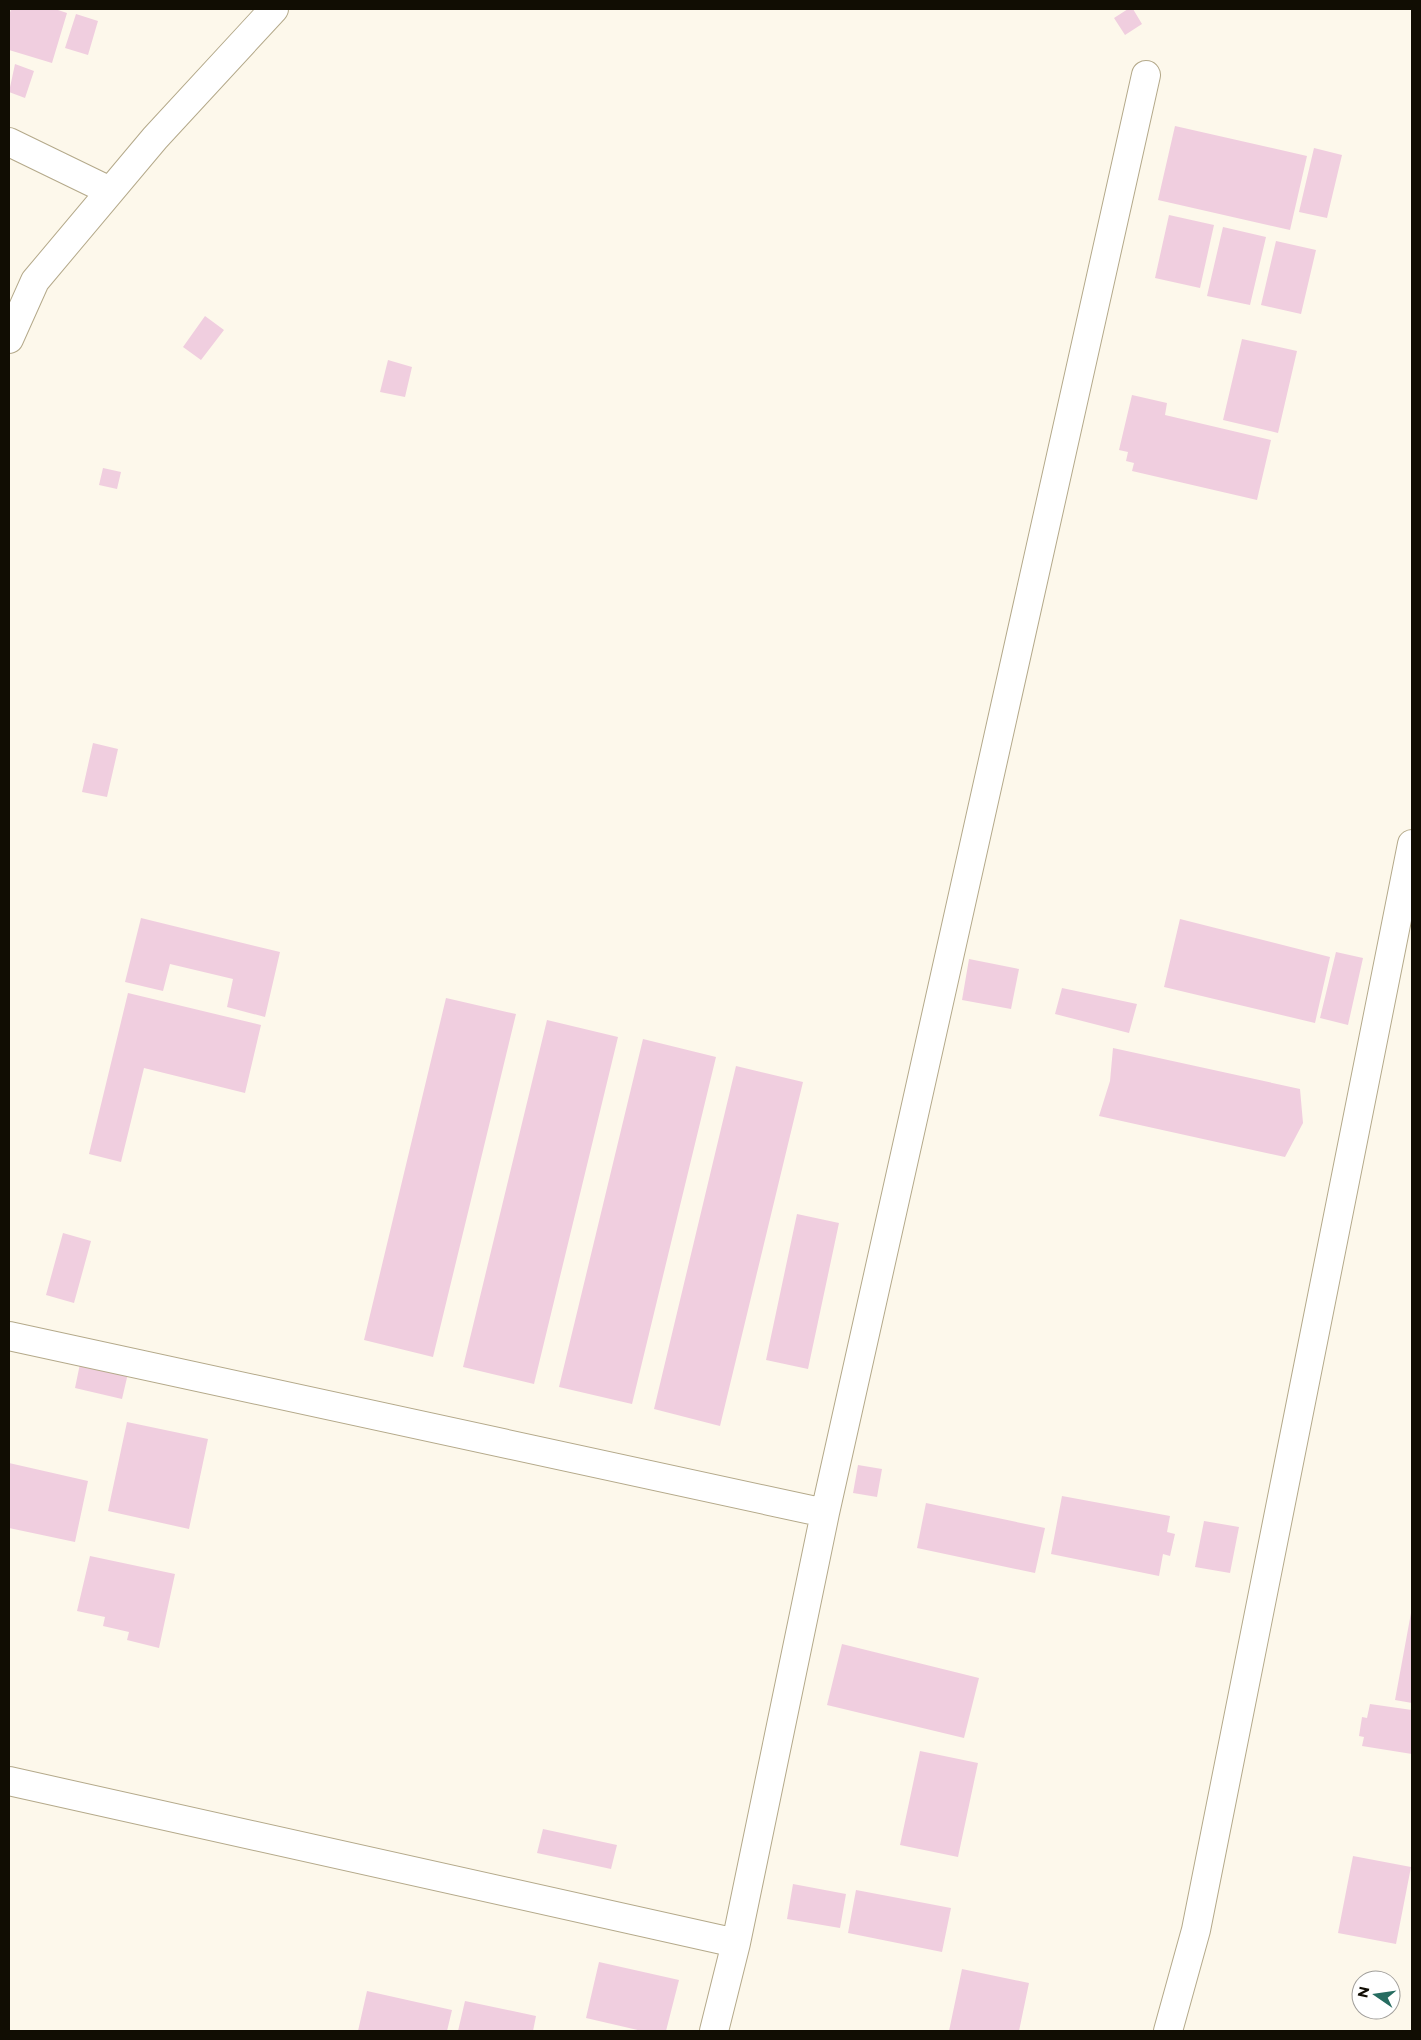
<svg xmlns="http://www.w3.org/2000/svg" width="1421" height="2040" viewBox="0 0 1421 2040" font-family="Montserrat,sans-serif">
<rect width="100%" height="100%" fill="#fdf8eb"/>
<!-- building -->
<path fill="#f0cedf" d="M11,9H55L67,13L52,63L9,50V16Z
M1128,9H1133L1142,24L1125,35L1114,18Z
M76,14L98,21L88,55L65,48Z
M15,64L34,71L25,98L9,92Z
M1175,126L1307,156L1290,230L1158,200Z
M1314,148L1342,155L1327,218L1299,212Z
M1169,215L1214,225L1200,288L1155,278Z
M1223,227L1266,237L1250,305L1207,296Z
M1276,241L1316,250L1301,314L1261,305Z
M205,316L224,330L201,360L183,347Z
M1242,339L1297,351L1278,433L1223,420Z
M388,360L412,367L405,397L380,392Z
M1132,395L1167,403L1165,415L1271,440L1257,500L1132,471L1134,463L1126,461L1128,452L1119,450Z
M103,468L121,472L117,489L99,485Z
M93,743L118,749L107,797L82,792Z
M141,918L280,952L265,1017L227,1007L233,979L170,964L163,991L125,982Z
M1180,919L1330,957L1315,1023L1164,987Z
M1336,952L1363,958L1348,1025L1320,1018Z
M969,959L1019,969L1011,1009L962,1000Z
M1062,988L1137,1004L1129,1033L1055,1014Z
M128,993L261,1025L245,1093L144,1068L121,1162L89,1154Z
M446,998L516,1014L433,1357L364,1340Z
M547,1020L618,1037L534,1384L463,1367Z
M643,1039L716,1057L632,1404L559,1387Z
M1113,1048L1300,1089L1303,1123L1285,1157L1099,1116L1110,1081Z
M736,1066L803,1082L720,1426L654,1409Z
M797,1214L839,1223L808,1369L766,1360Z
M63,1233L91,1241L74,1303L46,1295Z
M81,1359L129,1369L122,1399L75,1388Z
M127,1422L208,1439L189,1529L108,1511Z
M9,1463L88,1481L75,1542L9,1528Z
M858,1465L882,1469L877,1497L853,1493Z
M1062,1496L1170,1516L1167,1532L1175,1534L1170,1556L1163,1554L1159,1576L1051,1554Z
M926,1503L1045,1528L1035,1573L917,1548Z
M1204,1521L1239,1527L1230,1573L1195,1567Z
M90,1556L175,1574L159,1648L127,1640L129,1632L103,1626L105,1617L77,1611Z
M1411,1613H1412V1703L1395,1700Z
M842,1644L979,1678L964,1738L827,1705Z
M1370,1704L1412,1710V1754L1362,1746L1364,1737L1359,1736L1362,1717L1367,1718Z
M920,1751L978,1763L958,1857L900,1845Z
M543,1829L617,1845L611,1869L537,1853Z
M1353,1856L1411,1867L1396,1944L1338,1933Z
M793,1884L846,1894L840,1928L787,1919Z
M856,1890L951,1908L942,1952L848,1933Z
M599,1962L679,1980L666,2031H642L586,2018Z
M962,1969L1029,1983L1019,2031H949Z
M367,1991L452,2010L447,2031H358Z
M465,2001L536,2016L533,2031H458Z"/>
<g fill="none" stroke-linecap="round" stroke-linejoin="round">
<!-- street casing -->
<g stroke="#b4a98a" stroke-width="30">
<path id="street" d="M9,142L110,191
M9,339L35,281L155,138L274,9
M9,1336L825,1513
M9,1781L736,1943
M714,2031L736,1943L825,1513L1146,75
M1168,2031L1196,1930L1412,844"/>
</g>
<!-- street -->
<use href="#street" stroke="#fff" stroke-width="28"/>
</g>
<!-- border -->
<rect width="1421" height="2040" fill="none" stroke="#110d03" stroke-width="20"/>
<!-- north arrow -->
<g transform="translate(1376 1995) rotate(283)"><circle r="24" fill="#ffffff" stroke="#a09e9a"/>
<path d="M0-4L9 19L0 12L-9 19Z" fill="#266c60"/>
<text y="-8" font-size="14" font-weight="bold" text-anchor="middle" fill="#110d03">N</text>
</g>
</svg>
